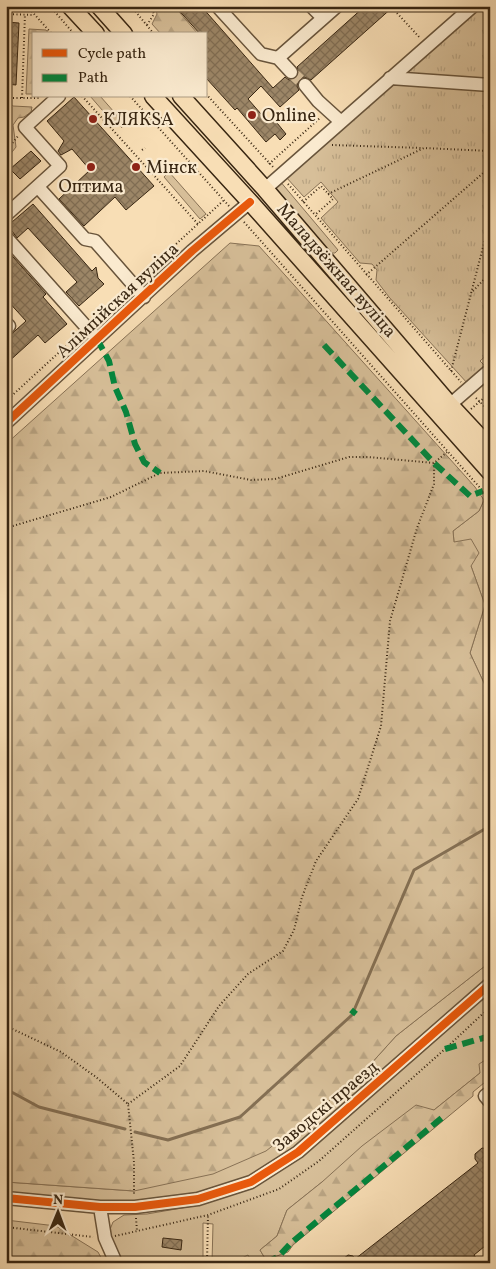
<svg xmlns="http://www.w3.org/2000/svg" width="496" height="1269" viewBox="0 0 496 1269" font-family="Vollkorn,serif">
<defs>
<pattern id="forest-firs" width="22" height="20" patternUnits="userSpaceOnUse" patternTransform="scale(1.25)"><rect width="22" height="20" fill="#d7bf99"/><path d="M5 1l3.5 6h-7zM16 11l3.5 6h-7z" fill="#b9a483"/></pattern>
<pattern id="park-tufts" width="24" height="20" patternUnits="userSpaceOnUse" patternTransform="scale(1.25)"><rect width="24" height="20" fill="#d7bf99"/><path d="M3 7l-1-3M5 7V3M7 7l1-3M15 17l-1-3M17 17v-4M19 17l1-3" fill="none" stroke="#b9a483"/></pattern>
<pattern id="building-cross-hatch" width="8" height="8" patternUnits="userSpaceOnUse" patternTransform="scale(1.25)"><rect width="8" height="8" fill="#9c8667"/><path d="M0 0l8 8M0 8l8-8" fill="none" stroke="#806d53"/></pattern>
</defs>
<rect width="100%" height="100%" fill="#f8deb5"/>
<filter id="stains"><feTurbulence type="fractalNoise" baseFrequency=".004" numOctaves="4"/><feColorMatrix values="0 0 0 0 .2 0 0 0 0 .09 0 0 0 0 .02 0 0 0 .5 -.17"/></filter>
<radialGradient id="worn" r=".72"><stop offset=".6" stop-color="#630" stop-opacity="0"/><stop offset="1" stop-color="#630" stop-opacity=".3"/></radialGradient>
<!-- grass -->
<path fill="#d7bf99" stroke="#887256" d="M90,96H100L122,121L116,126Z
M169,172L206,214L200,219L164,177Z
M279,180L338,250L335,253H329L274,190Z
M484,500L490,507V696L470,653L485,605L471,566L454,542L453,531L479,511Z
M490,962V976L295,1148L249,1176L198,1194L135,1203L36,1196L6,1192V1182L134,1191L359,1077L396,1036Z
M490,991V1057L487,1058L480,1073L434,1110L322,1182L287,1210L277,1236L260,1250L266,1260L252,1262L248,1255L232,1263H212L213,1224L203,1223V1260L199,1263H120L109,1232L113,1222L124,1215L147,1214L199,1205L254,1186Z"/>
<!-- forest -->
<path fill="url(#forest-firs)" stroke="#887256" d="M155,6H174L198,34H161L152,24L157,14Z
M29,29L46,30L49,34H34V94H26Z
M6,103H9L13,106L32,107L31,112L24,117L18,118L13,125L16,147L9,156L6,157Z
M230,243L259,246L475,487L484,500L479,511L453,531L454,542L471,539L479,553L471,566L485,605L470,653L490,696V962L396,1036L359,1077L266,1151L213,1174L134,1191L6,1182V444Z
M490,1057V1078L473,1092V1096L293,1245L288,1252L266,1260L260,1250L277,1236L287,1210L322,1182L362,1146L416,1105L434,1110L480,1073L479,1064Z
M6,1220L56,1226L98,1252L104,1263H6Z"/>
<!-- park -->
<path fill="url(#park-tufts)" stroke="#887256" d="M479,6H490V352L480,361L486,367L468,384L389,297L376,280L377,270L372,264L360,263L321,218L338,202L321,182L304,197L286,177Z"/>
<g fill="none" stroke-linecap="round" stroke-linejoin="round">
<!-- stream -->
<path stroke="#846f53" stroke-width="3" d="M6,1089L39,1107L125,1129
M135,1132L168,1140L240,1117L352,1015L414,870L490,826"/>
</g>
<!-- building -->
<path fill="url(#building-cross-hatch)" stroke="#382612" d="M175,6H201L273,88L285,77L289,80L296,78L299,74L297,67L365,6H394L311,80L304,77L300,79L297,86L299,90L280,107L261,86L248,99L268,122L273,118L286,134L280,140L275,134L266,142L237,108L235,110L206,78V34H200Z
M6,22L19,23L16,85L6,84Z
M74,97L154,186L126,210L115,197L84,226L59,199L90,170L72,149L61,155L58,151L64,141L47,121Z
M31,151L41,161L20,179L10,169Z
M33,204L92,271L96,267L98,278L104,284L79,306L66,292L77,282L28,228L17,238L12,231L6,229V223L12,222Z
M6,249L46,294L43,297L67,324L45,343L38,335L6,364V339L26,321L6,299Z
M482,1148L490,1149V1242L474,1255L476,1258L470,1263H338L348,1255L353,1256L355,1259L478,1163L475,1159V1154Z
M163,1238L182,1240L181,1250L162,1247Z"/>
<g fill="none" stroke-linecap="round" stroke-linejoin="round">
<!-- minor-tunnel -->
<path stroke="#d2b994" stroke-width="12" stroke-dasharray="12 6" stroke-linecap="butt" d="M291,72L305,85"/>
<!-- minor casing -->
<g stroke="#68543b" stroke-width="15">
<path id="minor" d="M217,6L261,54L278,58L291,72
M311,6L323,18
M278,58L337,6
M390,78L490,85
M305,85L318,101L340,121
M38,187L85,239L95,241L144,297
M265,189L473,6
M6,215L60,166L25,127L59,96
M6,237L97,339
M6,323L9,326L6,329
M445,409L490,370
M6,423L192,251L250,202
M490,1092L485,1096L490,1102
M6,1198L100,1207H135L198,1199L251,1182L298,1152L490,984
M100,1207L105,1238L116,1263"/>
</g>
<!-- major casing -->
<g stroke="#382612" stroke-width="19">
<path id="major" d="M70,6L96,34
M99,6L124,34
M153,96L250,202L490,472
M181,96L265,189L450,405L490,448"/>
</g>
<!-- path -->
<path stroke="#382612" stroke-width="2" stroke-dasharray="1 2.5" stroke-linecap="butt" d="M27,6L52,34
M50,6L74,34
M131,6L154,34
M134,10L141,6
M397,13L420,38
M6,14L34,15
M147,25L154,14L151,6
M206,94L273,167
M82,96L198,224
M130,96L229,206
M6,98H39
M22,98L25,14
M121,127L124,125
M332,145L422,148
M142,150L145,148
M6,151L18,136
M269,164L321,117
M162,172L165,170
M288,184L461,382
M328,194L424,148L490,151
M303,202L321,186L333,199L315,215
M244,222L490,499
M366,275L490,167
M140,277L223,201
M473,291L490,273
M95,320L126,291
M451,371L490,220
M476,398L490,412
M6,401L78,335
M471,409L490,393
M6,528L111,497L160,473L204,471L251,480L275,479L349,457H368L434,463L447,452
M6,1026L61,1052L96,1077L128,1104L134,1162V1196
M128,1104L180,1066L219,1006L248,974L283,951L294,930L302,897L316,861L358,799L381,726L390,621L417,528L434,484V463
M136,1218L137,1231
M6,1227L93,1237
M115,1236L208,1215L279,1189L319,1161L445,1049L490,1007
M207,1263L208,1215"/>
<!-- minor -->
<use href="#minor" stroke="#faeacf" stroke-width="12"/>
<!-- major -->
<use href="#major" stroke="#f8deb5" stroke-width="16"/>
<!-- quiet -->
<path stroke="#00873e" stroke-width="6" stroke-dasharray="12 6" stroke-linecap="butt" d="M97,339L109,361L115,387L126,412L135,444L144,462L160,473
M324,345L434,463L470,496L483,491
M351,1010L356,1014
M445,1049L490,1036
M266,1263L279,1256L291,1243L444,1116"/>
<!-- cycleway casing -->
<g stroke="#faeacf" stroke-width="11">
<path id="cycleway" d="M6,423L192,251L250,202
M6,1198L100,1207H135L198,1199L251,1182L298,1152L490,984"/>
</g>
<!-- cycleway -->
<use href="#cycleway" stroke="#e8590c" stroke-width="8"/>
</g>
<!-- markers -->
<g fill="#8f2418" stroke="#faeacf" stroke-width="2">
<circle cx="252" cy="115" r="5"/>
<circle cx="93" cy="119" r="5"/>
<circle cx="91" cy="167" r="5"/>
<circle cx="136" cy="167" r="5"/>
</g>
<g text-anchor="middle" stroke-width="4.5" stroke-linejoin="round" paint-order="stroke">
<!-- poi labels -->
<g font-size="18" fill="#382612" stroke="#faeacf" text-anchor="start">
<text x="262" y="121">Online</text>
<text x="103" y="125">КЛЯКSА</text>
<text x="146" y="173">Мінск</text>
<text x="91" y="192" text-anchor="middle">Оптима</text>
</g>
<!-- street labels -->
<g font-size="18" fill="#382612" stroke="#faeacf">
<text transform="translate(337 270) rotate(49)" y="6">Маладзёжная вуліца</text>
<text transform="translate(117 300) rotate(-43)" y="6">Алімпійская вуліца</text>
<text transform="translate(325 1106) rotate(-40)" y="6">Заводскі праезд</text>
</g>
</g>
<!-- margin -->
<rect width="496" height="1269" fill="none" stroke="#f8deb5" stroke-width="25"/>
<rect x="8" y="8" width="481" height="1254" fill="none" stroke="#382612" stroke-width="2.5"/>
<rect x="12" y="12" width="471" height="1244" fill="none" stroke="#382612"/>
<!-- legend -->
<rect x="32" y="32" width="175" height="65" fill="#faeacf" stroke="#ac9c83"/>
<rect x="42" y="49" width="25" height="8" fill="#e8590c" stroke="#ac9c83"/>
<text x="78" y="58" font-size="15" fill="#382612">Cycle path</text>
<rect x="42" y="74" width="25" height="8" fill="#00873e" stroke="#ac9c83"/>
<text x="78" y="82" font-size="15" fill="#382612">Path</text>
<!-- north arrow -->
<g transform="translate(58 1212) rotate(1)" stroke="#faeacf" stroke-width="4" paint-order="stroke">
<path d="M0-4L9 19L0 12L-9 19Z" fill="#382612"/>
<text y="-8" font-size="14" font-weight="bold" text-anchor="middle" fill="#382612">N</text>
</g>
<rect width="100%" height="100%" filter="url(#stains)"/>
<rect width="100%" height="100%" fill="url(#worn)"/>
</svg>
